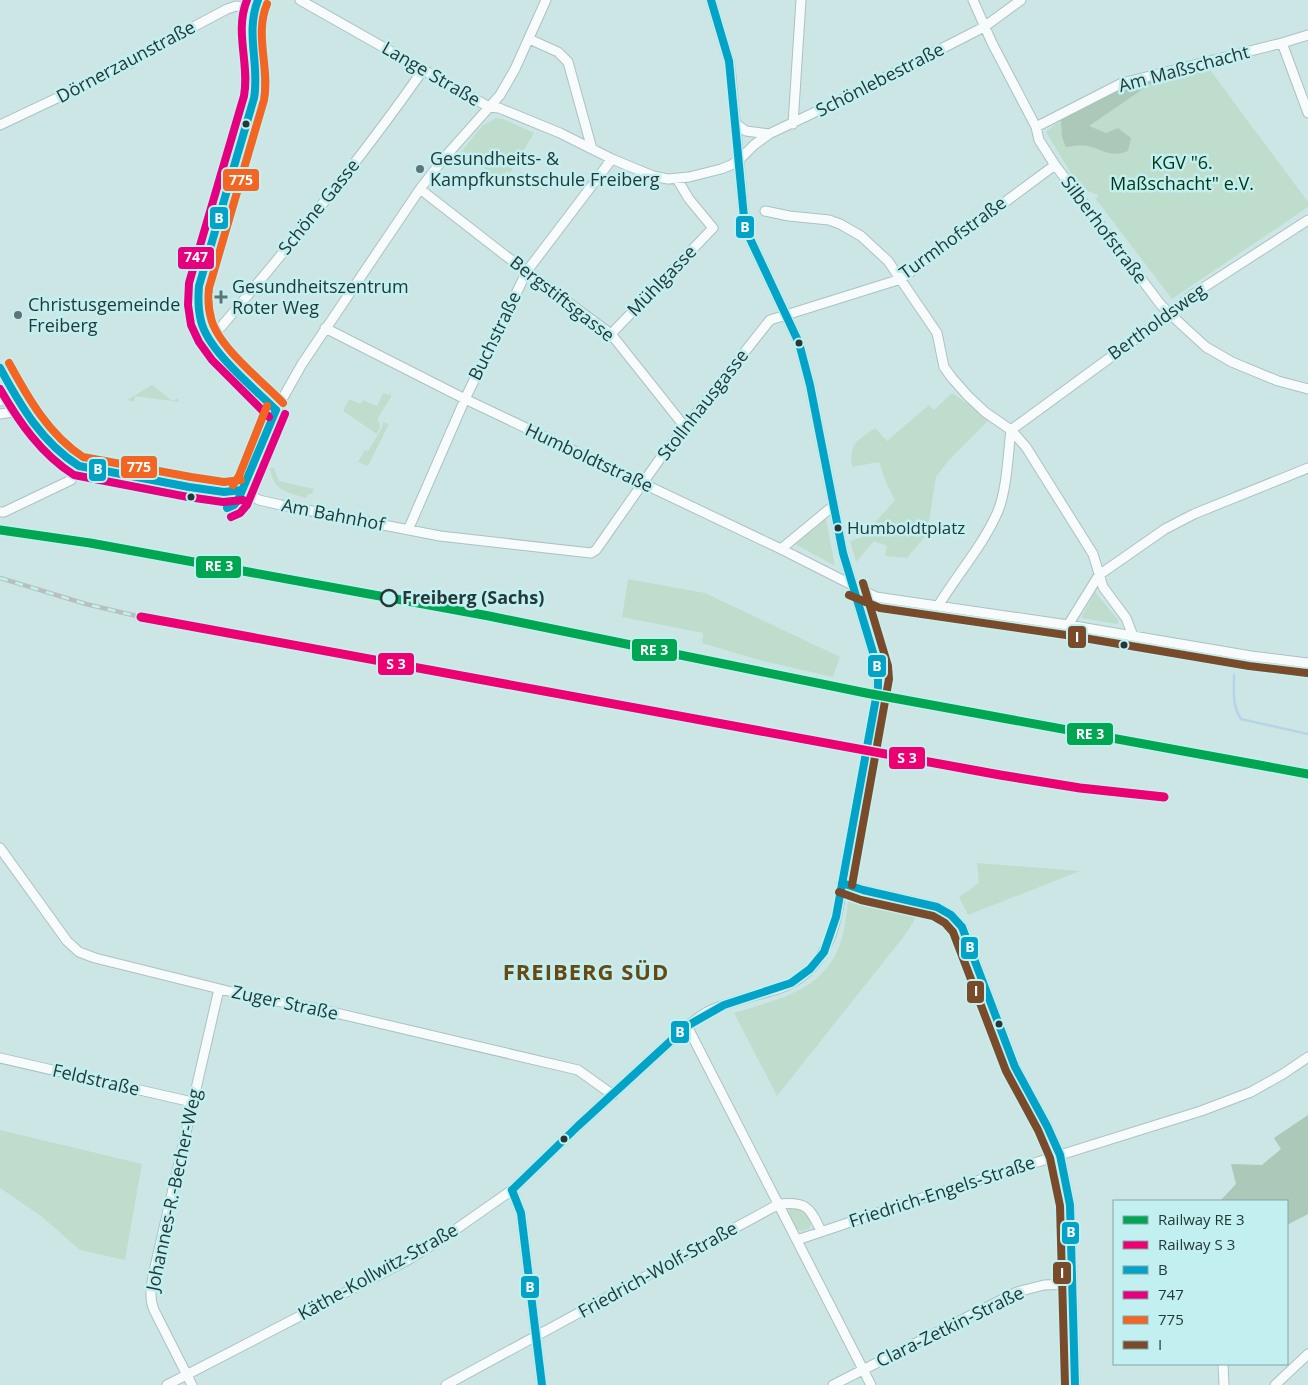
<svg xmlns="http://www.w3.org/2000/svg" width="1308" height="1385" viewBox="0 0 1308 1385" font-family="'Open Sans',sans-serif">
<rect width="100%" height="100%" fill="#cce6e6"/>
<!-- green -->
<path fill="#bfddcd" d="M1208,67L1308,202V207L1172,299L1095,198H1098V195L1080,188L1046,132L1055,124L1128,86Z
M496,118L503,119L534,133L510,173L507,171L501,178H497L471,158L465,164L463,162L468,155L462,151L482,126Z
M152,385L172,401L178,398L179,402L135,396L134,402L127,400Z
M391,392V397L378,418L380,427L377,434L343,411L349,399L360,404L363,400L377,406L383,393L389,395Z
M952,393L990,419L949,460L936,477L927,534L907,558L885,556L887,546L874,541L856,562L850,541L862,537L895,500L886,483L879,462L852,467C849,443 857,441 875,428L887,441L929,405L934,410Z
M383,422L389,424L368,466L358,462L365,450L368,451L370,448L382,428Z
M270,468H274L279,481L314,489L312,494H308L306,498C287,492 273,491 270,468Z
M826,519L835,566L795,544Z
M628,579L705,593L840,657L833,677L759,660L702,643L703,633L622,617Z
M1095,592L1118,620V624L1081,618Z
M977,863L1080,871L968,915L959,897L979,883Z
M863,899L917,910L914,921L905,935L777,1096L734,1013C776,1000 824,991 840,944C845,931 846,916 848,902L853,900Z
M0,1130L142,1164L125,1260L80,1250L41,1216L0,1188Z
M793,1206L805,1209C809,1216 814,1221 809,1229L802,1231L795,1229L788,1213L789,1208Z"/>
<!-- forest -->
<path fill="#abc8b9" d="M1157,77L1156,80L1089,126L1106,133L1118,128L1131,138L1128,151C1110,158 1104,150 1088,146C1081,145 1073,146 1066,147L1062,137L1061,119L1118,87Z
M1308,1115V1214L1287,1225V1201H1220L1236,1184L1231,1164L1262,1165L1281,1149L1274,1138Z"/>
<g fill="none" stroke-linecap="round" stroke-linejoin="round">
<!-- stream -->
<path stroke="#b6d4e7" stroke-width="2.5" d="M1234,675C1234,691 1232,706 1241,719L1308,734"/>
<!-- minor-tunnel -->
<path stroke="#abc3c3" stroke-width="9" stroke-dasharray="9 4.5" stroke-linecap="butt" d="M854,818L878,687
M848,852L852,832"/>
<!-- minor casing -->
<g stroke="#adc1c1" stroke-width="11">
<path id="minor" d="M258,0C245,24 255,55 256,81C256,89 255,96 253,104L211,244L199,286L198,303L201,322L207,337L219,353L276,410
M300,0L489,107L499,108L560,133L612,159L653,176L668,179L689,177L721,169L731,165L740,159L754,145L769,134L849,96L984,27L1021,0
M711,0L729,61L731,76L745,228L799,343L810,385L843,553L878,669V687
M973,0L992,43L1036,127L1039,140L1055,165L1161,305L1183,326L1206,347L1232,362L1278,381L1308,389
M529,39L558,52L568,62L592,149
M1282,43L1308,113
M736,124L746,131L769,134
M793,124L801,0
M0,125L131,63L135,58L227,9L236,6L254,8
M1036,127L1122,83L1282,43L1308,35
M420,189L506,256L611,334L685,427
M765,211L789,216L829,220L840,224L861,236L888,261L937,333L944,367L952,378L968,396L985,412L1011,430L1026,447L1093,554L1103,587L1126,618L1133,636
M325,328L465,399L781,549L876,597L1068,625L1251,656L1308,663
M611,334L713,228L689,199L677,179
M207,337L221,327C291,244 360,160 423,70
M0,368C17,400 47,450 79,466L189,487L224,492L242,490L259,500L281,505L440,536L591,553L596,550L659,460L770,320L901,279L1055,165
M0,401L14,393
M0,414L25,410
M1011,430L1156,324L1192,295L1308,220
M242,490L248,480L276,410L302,364L420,189L444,158L500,95L515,69L546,0
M0,512H4L71,480L79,466
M408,530L465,399L527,271L612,159
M781,549L833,506
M938,606C957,575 984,544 998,511C1007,489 1008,454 1011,430
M1068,625L1099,575L1165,529L1194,514L1308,468
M852,832L854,818
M0,848L67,941L79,952L95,958L240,994L319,1009L578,1070L613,1095
M842,883L863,890L937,907L951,915L962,927L1015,1067L1047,1126L1060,1155L1070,1205L1075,1385
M687,1026L871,1385
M0,1058L192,1102
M512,1190L521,1213L542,1385
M797,1240L922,1198L1201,1111L1251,1092L1283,1074L1308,1057
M1223,1364L1224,1385
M167,1385L406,1261L442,1239L512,1190L578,1126L687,1026C694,1021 701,1015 709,1011C731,1001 754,996 778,989C838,969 838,905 848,852
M192,1385L154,1310C148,1296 152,1281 155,1267L219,989
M446,1385L779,1204C807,1201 810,1208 821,1231
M833,1385L1017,1292L1044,1285L1071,1284
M1275,1385L1308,1354"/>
</g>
<!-- minor -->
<use href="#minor" stroke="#f7fbfb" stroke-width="9"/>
<!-- rail casing -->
<g stroke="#b8bfbf" stroke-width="4.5">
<path id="rail" d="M0,578L86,604L141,617"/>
</g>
<!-- rail -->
<use href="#rail" stroke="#c2f0f1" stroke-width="2.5" stroke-dasharray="8" stroke-linecap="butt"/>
<!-- bus-1 casing -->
<g stroke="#c2f0f1" stroke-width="11">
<path id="bus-1" d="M258,0C245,33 260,65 254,98L199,286C198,298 198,309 201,321C208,351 254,388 276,410
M0,368C20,405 42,443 79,466L189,487L224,492L242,490
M227,508L234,505L238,500L276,410
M842,883L863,890L937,907L951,915L962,927L1015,1067L1047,1126L1060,1155L1070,1205L1075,1385
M512,1190L578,1126L687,1026L724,1005L791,983L810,969L824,952L836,917L878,687V669L843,553L810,385L799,343L745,228L729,61L711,0
M512,1190L521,1213L542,1385"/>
</g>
<!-- bus-2 casing -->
<g stroke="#c2f0f1" stroke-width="11">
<path id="bus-2" d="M247,0C234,32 250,64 244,96L189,283L188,305L191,325L199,342L212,360L269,417
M0,389C19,422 41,454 74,475L188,497L223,502L243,500
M231,517L240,513L247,505L285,414"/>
</g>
<!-- bus-3 casing -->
<g stroke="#c2f0f1" stroke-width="11">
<path id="bus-3" d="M267,4C254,35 270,68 264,100L209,288C208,298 208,308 211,318C217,346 263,382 283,403
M9,363C28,398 49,435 83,457L191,477L224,482L241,480
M233,485L239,476L267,406"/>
</g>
<!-- bus-4 casing -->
<g stroke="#c2f0f1" stroke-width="11">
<path id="bus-4" d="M849,595L880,608L1066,635L1249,666L1307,673
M852,885L889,679L888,666L863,583
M839,892L861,900L933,916L945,923L953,932L1006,1071L1038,1130L1050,1158L1060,1206L1065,1385"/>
</g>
<!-- bus-1 -->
<use href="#bus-1" stroke="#02a3c6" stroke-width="8"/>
<!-- bus-2 -->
<use href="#bus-2" stroke="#e5007d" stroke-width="8"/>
<!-- bus-3 -->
<use href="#bus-3" stroke="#f26522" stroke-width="8"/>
<!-- bus-4 -->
<use href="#bus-4" stroke="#7a4b2a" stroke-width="8"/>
<!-- rail-1 casing -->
<g stroke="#c2f0f1" stroke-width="12">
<path id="rail-1" d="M0,530L90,543L489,616L866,693L1308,774"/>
</g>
<!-- rail-2 casing -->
<g stroke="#c2f0f1" stroke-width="12">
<path id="rail-2" d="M141,617L1000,775L1080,788L1164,797"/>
</g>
<!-- rail-1 -->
<use href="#rail-1" stroke="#00a651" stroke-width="9"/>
<!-- rail-2 -->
<use href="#rail-2" stroke="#ed0172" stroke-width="9"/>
</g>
<!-- markers -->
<g fill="#253838" stroke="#c2f0f1" stroke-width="2">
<circle cx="246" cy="124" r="4.5"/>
<circle cx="799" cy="343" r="4.5"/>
<circle cx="191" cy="497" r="4.5"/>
<circle cx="838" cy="528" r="4.5"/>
<circle cx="1124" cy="645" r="4.5"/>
<circle cx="999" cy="1024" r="4.5"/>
<circle cx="564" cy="1139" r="4.5"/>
</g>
<g fill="#5f7575" stroke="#c2f0f1" stroke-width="2">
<circle cx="420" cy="169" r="5"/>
<path d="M218.5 289.5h5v5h5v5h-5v5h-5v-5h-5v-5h5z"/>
<circle cx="18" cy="315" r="5"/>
</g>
<circle fill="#c2f0f1" stroke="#253838" stroke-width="2.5" cx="389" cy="598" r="8"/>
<g text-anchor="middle" stroke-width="5" stroke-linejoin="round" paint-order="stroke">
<!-- bus labels -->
<g font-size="17" fill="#253838" stroke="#c2f0f1" text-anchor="start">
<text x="847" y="534">Humboldtplatz</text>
</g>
<!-- street labels -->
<g font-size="18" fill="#253838" stroke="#c2f0f1">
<text transform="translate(126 62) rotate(-28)" y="6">Dörnerzaunstraße</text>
<text transform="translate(1184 69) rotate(-15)" y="6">Am Maßschacht</text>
<text transform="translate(431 74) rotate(30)" y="6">Lange Straße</text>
<text transform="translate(880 80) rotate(-27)" y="6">Schönlebestraße</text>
<text transform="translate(319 207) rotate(-51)" y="6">Schöne Gasse</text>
<text transform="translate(1104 230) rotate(53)" y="6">Silberhofstraße</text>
<text transform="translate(953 238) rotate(-36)" y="6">Turmhofstraße</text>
<text transform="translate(662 281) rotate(-46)" y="6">Mühlgasse</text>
<text transform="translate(562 299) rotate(38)" y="6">Bergstiftsgasse</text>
<text transform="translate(1157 322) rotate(-36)" y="6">Bertholdsweg</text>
<text transform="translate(495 336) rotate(-64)" y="6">Buchstraße</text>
<text transform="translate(703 405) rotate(-52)" y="6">Stollnhausgasse</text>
<text transform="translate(589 458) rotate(25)" y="6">Humboldtstraße</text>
<text transform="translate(333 515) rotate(11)" y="6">Am Bahnhof</text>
<text transform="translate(285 1003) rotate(12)" y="6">Zuger Straße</text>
<text transform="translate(96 1080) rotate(13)" y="6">Feldstraße</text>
<text transform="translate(174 1190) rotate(-78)" y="6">Johannes-R.-Becher-Weg</text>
<text transform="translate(942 1192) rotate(-18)" y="6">Friedrich-Engels-Straße</text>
<text transform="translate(658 1270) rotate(-29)" y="6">Friedrich-Wolf-Straße</text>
<text transform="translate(378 1272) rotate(-29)" y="6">Käthe-Kollwitz-Straße</text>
<text transform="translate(950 1327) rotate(-26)" y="6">Clara-Zetkin-Straße</text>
</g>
<!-- poi labels -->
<g font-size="18" fill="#253838" stroke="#c2f0f1" text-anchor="start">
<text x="430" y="165">Gesundheits- &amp;<tspan x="430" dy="21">Kampfkunstschule Freiberg</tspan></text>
<text x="232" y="293">Gesundheitszentrum<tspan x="232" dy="21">Roter Weg</tspan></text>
<text x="28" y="311">Christusgemeinde<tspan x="28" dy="21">Freiberg</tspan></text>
</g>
<!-- park labels -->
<g font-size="18" fill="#023714" stroke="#c2f0f1">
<text x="1182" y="169">KGV "6.<tspan x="1182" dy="21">Maßschacht" e.V.</tspan></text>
</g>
<!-- stop labels -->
<g font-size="18" font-weight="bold" fill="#253838" stroke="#c2f0f1" text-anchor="start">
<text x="402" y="604">Freiberg (Sachs)</text>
</g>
<!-- district labels -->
<g font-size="22" font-weight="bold" letter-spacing="1" fill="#694913" stroke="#c2f0f1">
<text x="586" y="980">FREIBERG SÜD</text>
</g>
</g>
<g stroke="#c2f0f1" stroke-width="2">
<rect x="222" y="168" width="38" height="24" rx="5" fill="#f26522"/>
<rect x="209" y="206" width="20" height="24" rx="5" fill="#02a3c6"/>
<rect x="735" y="215" width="20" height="24" rx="5" fill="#02a3c6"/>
<rect x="177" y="246" width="38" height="24" rx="5" fill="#e5007d"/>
<rect x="120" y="455" width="38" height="24" rx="5" fill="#f26522"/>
<rect x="88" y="458" width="19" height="24" rx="5" fill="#02a3c6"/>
<rect x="195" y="555" width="47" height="24" rx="5" fill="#00a651"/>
<rect x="1067" y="625" width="20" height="24" rx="5" fill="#7a4b2a"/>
<rect x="631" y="638" width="47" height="24" rx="5" fill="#00a651"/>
<rect x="377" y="652" width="38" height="24" rx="5" fill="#ed0172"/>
<rect x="867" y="654" width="20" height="24" rx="5" fill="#02a3c6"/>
<rect x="1066" y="722" width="48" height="24" rx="5" fill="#00a651"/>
<rect x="888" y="746" width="38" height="24" rx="5" fill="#ed0172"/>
<rect x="960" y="936" width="19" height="24" rx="5" fill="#02a3c6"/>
<rect x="966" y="980" width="19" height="24" rx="5" fill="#7a4b2a"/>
<rect x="670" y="1020" width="20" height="24" rx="5" fill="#02a3c6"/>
<rect x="1061" y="1221" width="19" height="24" rx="5" fill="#02a3c6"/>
<rect x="1052" y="1261" width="20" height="24" rx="5" fill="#7a4b2a"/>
<rect x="520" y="1275" width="20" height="24" rx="5" fill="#02a3c6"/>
</g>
<g font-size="14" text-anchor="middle" font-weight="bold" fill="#fff">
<text x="241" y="185">775</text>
<text x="219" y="223">B</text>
<text x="745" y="232">B</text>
<text x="196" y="262">747</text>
<text x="139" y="472">775</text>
<text x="98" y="474">B</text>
<text x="219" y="571">RE 3</text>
<text x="1077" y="642">I</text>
<text x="654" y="655">RE 3</text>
<text x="396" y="669">S 3</text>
<text x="877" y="671">B</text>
<text x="1090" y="739">RE 3</text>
<text x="907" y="763">S 3</text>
<text x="970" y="952">B</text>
<text x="976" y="996">I</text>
<text x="680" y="1037">B</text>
<text x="1071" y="1237">B</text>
<text x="1062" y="1278">I</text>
<text x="530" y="1292">B</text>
</g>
<!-- legend -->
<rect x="1113" y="1200" width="175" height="165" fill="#c2f0f1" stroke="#83a6a7"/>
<rect x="1123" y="1216" width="25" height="8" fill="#00a651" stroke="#83a6a7"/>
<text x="1158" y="1225" font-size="15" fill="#253838">Railway RE 3</text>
<rect x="1123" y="1241" width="25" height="8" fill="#ed0172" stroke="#83a6a7"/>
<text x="1158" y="1250" font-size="15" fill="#253838">Railway S 3</text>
<rect x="1123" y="1266" width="25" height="8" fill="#02a3c6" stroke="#83a6a7"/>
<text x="1158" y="1275" font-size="15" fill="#253838">B</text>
<rect x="1123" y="1291" width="25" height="8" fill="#e5007d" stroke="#83a6a7"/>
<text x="1158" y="1300" font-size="15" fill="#253838">747</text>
<rect x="1123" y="1316" width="25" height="8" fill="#f26522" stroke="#83a6a7"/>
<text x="1158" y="1325" font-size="15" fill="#253838">775</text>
<rect x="1123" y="1341" width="25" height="8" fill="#7a4b2a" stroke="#83a6a7"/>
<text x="1158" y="1350" font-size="15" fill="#253838">I</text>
</svg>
